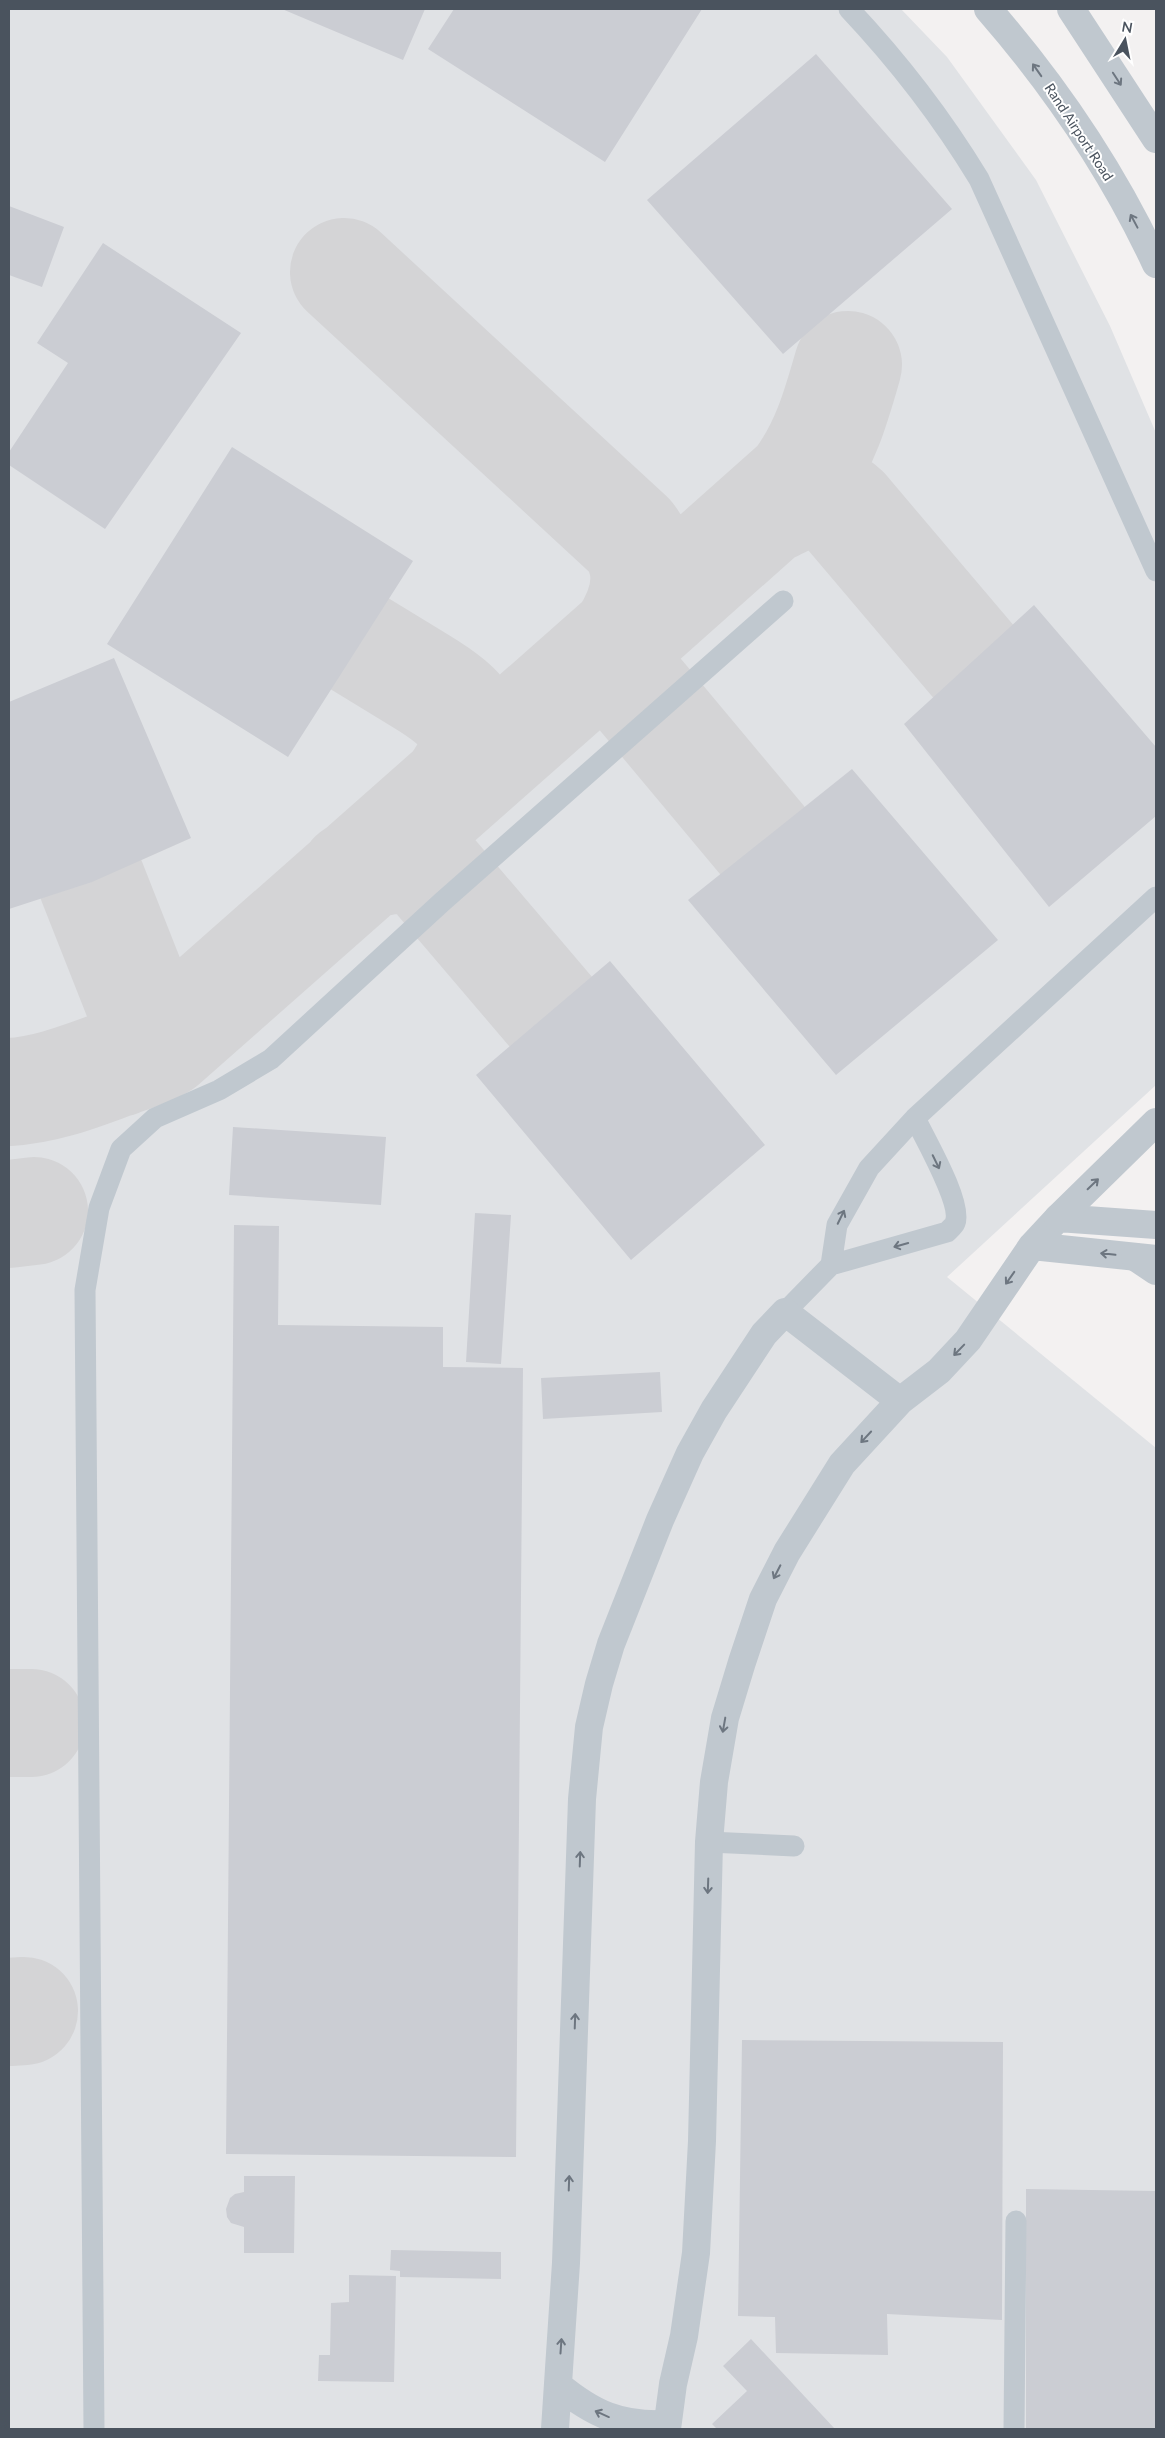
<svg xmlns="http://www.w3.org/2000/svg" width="1165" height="2438" viewBox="0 0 1165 2438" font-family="Lato,sans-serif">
<rect width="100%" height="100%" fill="#f3f1f1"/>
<!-- airport -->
<path fill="#e0e2e5" d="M9,9H901L947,57L1036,180L1110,326L1156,433V1085L947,1277L1156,1448V2429H9Z"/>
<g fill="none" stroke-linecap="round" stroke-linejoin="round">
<!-- taxiway -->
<path stroke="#d4d4d6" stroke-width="108" d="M769,510C797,495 819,486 845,510L973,661
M624,637L798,482C825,446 836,407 848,365
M360,644C380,656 399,668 419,680C467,709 494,734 453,788
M571,684C591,671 616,672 634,687L762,840
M353,875C375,858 407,855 430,870L551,1012
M92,882L148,1024C147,1043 133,1053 118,1063
M9,1092C47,1090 81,1076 117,1063C132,1058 149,1053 163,1044L624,637C644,606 655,568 630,536L344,272
M9,1214L34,1211
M9,1723H31
M9,2012L24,2011"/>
</g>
<!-- building -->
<path fill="#cbcdd3" d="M282,9H425L403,60Z
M454,9H702L605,162L428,49Z
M816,54L952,209L783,354L647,200Z
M9,206L64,227L42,287L9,275Z
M103,243L241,333L105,529L9,465V452L68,363L37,343Z
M232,447L413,561L288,757L107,644Z
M1034,605L1156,747V816L1049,907L904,724Z
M114,658L191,838L92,882L9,909V702Z
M852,769L998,940L836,1075L688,900Z
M610,961L765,1145L631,1260L476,1075Z
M233,1127L386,1137L381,1205L229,1195Z
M475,1213L511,1215L501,1364L466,1362Z
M234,1225L279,1226L278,1325L443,1327V1367L523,1368L516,2157L226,2154Z
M660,1372L662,1412L543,1419L541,1378Z
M742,2040L1003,2042L1002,2320L887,2314L888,2355L776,2353L775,2317L738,2316Z
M244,2176H295L294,2253H244V2227L231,2223L227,2217L226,2209L230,2198L235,2194L244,2192Z
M1026,2189L1156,2191V2429H1026Z
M391,2250L501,2252V2279L400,2277V2271L390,2270Z
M349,2275L396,2276L394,2382L318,2381L319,2355H330L331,2303L349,2302Z
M751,2339L835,2429H717L712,2424L747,2391L723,2366Z"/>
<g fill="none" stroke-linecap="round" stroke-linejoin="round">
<!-- service -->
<path stroke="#c0c8cf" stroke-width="21" d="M849,9C898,61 942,118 979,179L1156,571
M831,1265L837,1225L869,1168L915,1118L1156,897
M785,1312L831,1265L947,1232C950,1229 954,1226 955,1223C963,1204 925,1139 915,1118
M709,1842L794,1846
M94,2429L85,1290L99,1208L121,1149L155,1118L219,1090L271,1059L442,902L783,601
M1014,2429L1016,2221"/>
<!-- minor -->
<path stroke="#c0c8cf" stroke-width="28" d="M1032,1246L1156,1259
M558,2385C593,2414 620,2426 666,2424
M555,2429L566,2263L582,1799L589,1727L599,1684L611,1644L660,1520L690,1453L714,1410L764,1334L785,1312L900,1401
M667,2429L673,2384L684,2336L696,2253L702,2141L709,1842L714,1782L725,1718L742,1662L763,1599L787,1552L842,1464L900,1401L939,1371L968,1340L1032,1246L1058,1218L1156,1225"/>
<!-- tertiary -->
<path stroke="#c0c8cf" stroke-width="28" d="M988,9C1055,86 1113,172 1156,264
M1071,9L1156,139
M1058,1218L1156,1122
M1135,1257L1156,1271"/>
</g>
<!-- one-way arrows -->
<defs><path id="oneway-shaft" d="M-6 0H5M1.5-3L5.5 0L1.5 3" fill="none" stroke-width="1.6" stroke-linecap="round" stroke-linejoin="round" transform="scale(1.25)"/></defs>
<g stroke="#6d7680">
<use href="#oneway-shaft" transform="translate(1037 70) rotate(-125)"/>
<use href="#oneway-shaft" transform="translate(1117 79) rotate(57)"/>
<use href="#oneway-shaft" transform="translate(1134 221) rotate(-118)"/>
<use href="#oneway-shaft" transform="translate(936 1162) rotate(64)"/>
<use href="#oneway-shaft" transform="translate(1093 1184) rotate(-44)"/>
<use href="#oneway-shaft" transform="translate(841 1217) rotate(-64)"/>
<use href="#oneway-shaft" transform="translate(901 1245) rotate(164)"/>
<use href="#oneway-shaft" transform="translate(1108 1254) rotate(-174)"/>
<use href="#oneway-shaft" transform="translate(1010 1278) rotate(125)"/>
<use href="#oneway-shaft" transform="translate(959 1350) rotate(134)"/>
<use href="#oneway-shaft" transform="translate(866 1437) rotate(133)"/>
<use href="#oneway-shaft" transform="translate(777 1572) rotate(117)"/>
<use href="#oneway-shaft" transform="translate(724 1725) rotate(100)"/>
<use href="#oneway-shaft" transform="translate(580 1859) rotate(-88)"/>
<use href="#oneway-shaft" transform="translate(708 1886) rotate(92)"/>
<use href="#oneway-shaft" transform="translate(575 2021) rotate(-88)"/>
<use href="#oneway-shaft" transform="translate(569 2183) rotate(-88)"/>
<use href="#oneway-shaft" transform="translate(561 2346) rotate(-86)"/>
<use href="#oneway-shaft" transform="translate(602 2414) rotate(-156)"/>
</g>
<g text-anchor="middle" stroke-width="4" stroke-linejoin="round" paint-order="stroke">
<!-- street labels -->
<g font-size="14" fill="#4a535e" stroke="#fff">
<text transform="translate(1079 132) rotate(57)" y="5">Rand Airport Road</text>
</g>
</g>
<!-- border -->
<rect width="1165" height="2438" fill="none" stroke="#4a535e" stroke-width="20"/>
<!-- north arrow -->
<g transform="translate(1125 40) rotate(10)" stroke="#ffffff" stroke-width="4" paint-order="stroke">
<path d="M0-4L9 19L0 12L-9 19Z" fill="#4a535e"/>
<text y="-8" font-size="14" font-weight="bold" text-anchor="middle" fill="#4a535e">N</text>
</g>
</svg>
